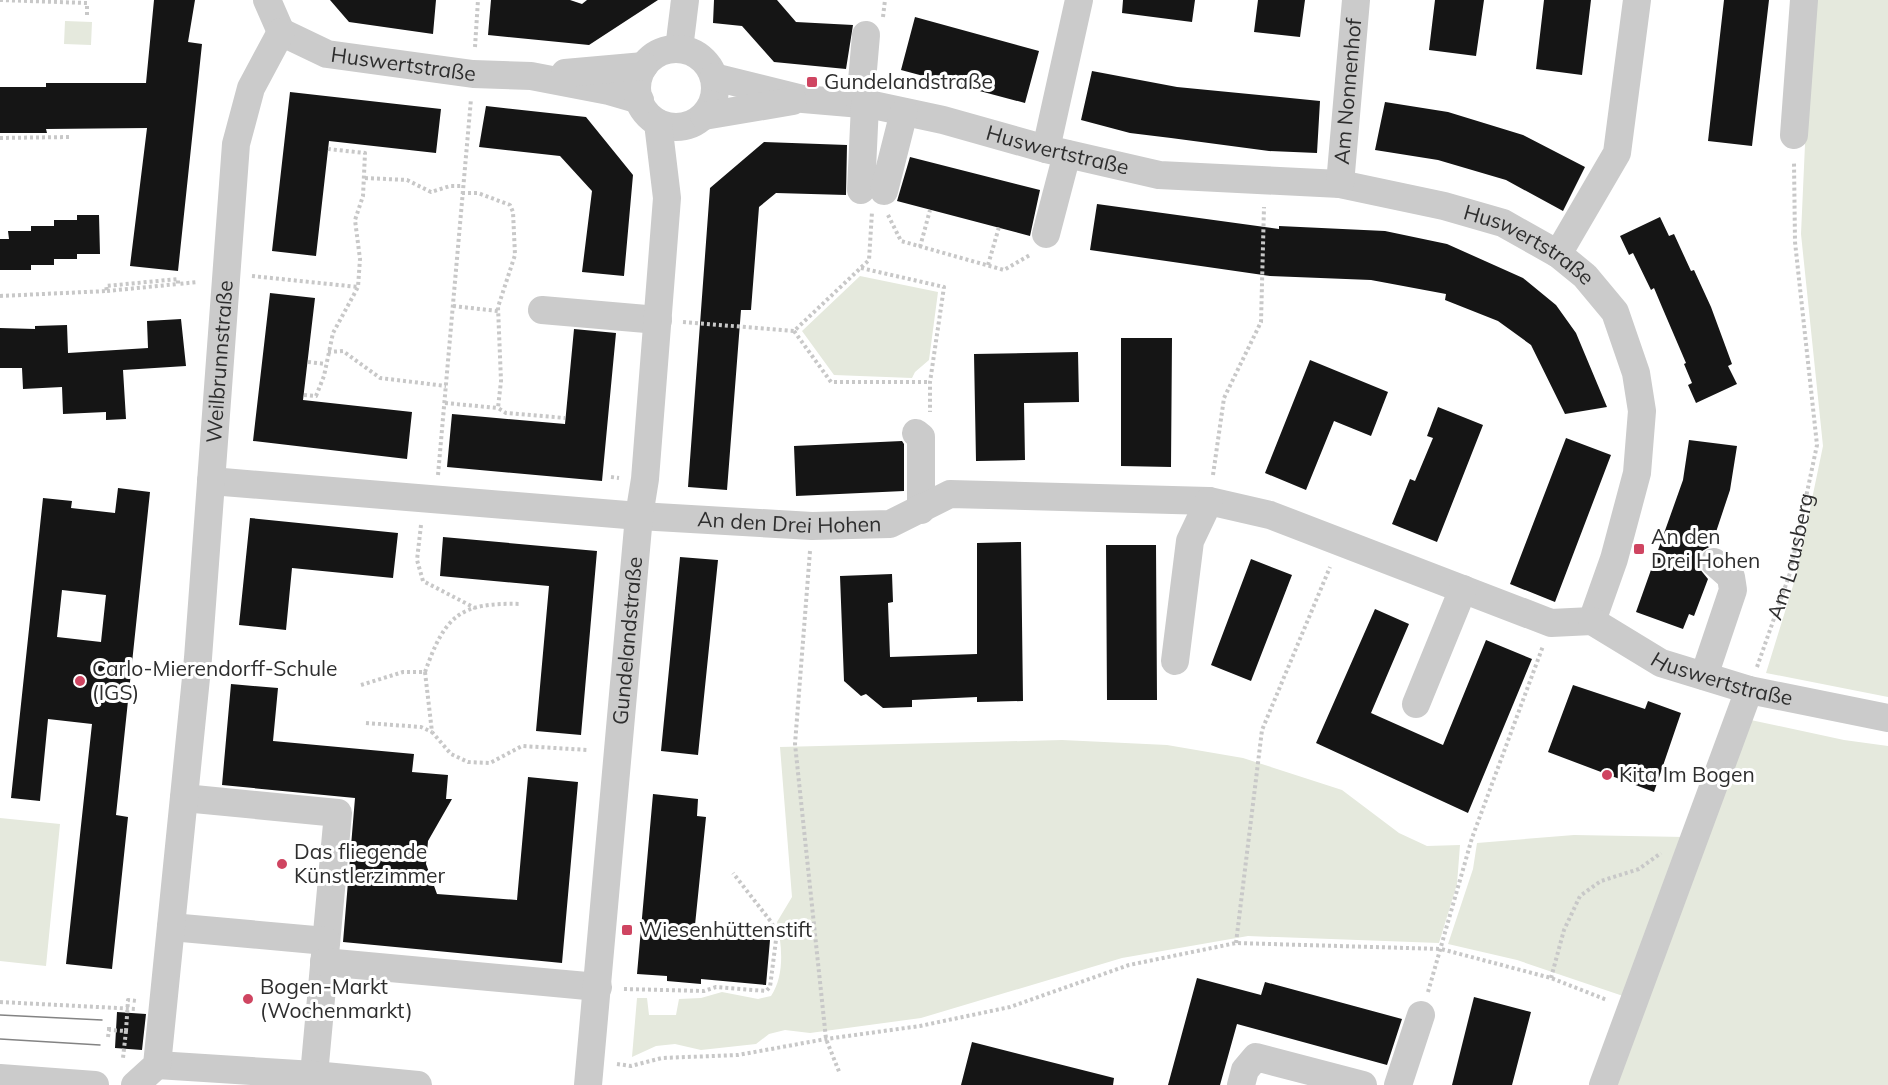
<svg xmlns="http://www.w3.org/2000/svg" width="1888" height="1085" viewBox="0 0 1888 1085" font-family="Mulish,sans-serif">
<rect width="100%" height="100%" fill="#fff"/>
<!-- green -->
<path fill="#e5e9dd" d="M1817,0H1888V697L1766,673L1796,576L1823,446L1801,234L1806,122Z
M65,21L92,22L91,45L64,44Z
M860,276L938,292L929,360L915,372L912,378L834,375L802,331Z
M1746,719L1844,740L1888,746V1085H1611Z
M1062,740L1167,745L1243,758L1342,790L1399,833L1427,846L1460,845L1457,884L1439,943L1248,936L1122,958L921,1018L810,1033L785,1030L769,1034L756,1044L701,1050L675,1044L656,1046L632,1057L637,998H647L649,1015H676L679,999L701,998L722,992L758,999L771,996C785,975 782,946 777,922L792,897L780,747Z
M0,818L60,824L46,966L0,961Z
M1574,835L1685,837L1626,997L1517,960L1448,944L1473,869L1477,843Z"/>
<!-- building -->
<path fill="#151515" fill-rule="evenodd" d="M154,0H195L188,42L202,44L178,271L130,266L147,128L46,129L47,133H0V87H46V83H146Z
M330,0H436L433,34L349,22Z
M491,0H570L582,4L587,0H658L589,45L488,35Z
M714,0H777L796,22L853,25L846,69L774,62L742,26L713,23Z
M1123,0H1195L1192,22L1122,13Z
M1258,0H1305L1300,37L1254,32Z
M1435,0H1484L1476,56L1429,50Z
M1544,0H1591L1582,75L1536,69Z
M1724,0H1769L1752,146L1708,141Z
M915,17L1039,51L1025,103L901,70Z
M1092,71L1177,87L1320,101L1317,153L1269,151L1171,138L1130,133L1081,120Z
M290,92L441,109L436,153L329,141L316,256L272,251Z
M1385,102L1448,112L1523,135L1585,167L1563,211L1506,180L1438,160L1375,150Z
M486,106L586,117L633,175L624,276L582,272L592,191L560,156L479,147Z
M764,142L847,145L846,195L776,193L759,207L751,310H741L727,490L688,487L710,188Z
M910,157L1040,190L1030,236L897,201Z
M1097,204L1279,229V226L1385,231L1447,244L1523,278L1556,305L1576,333L1607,407L1565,414L1531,345L1498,321L1445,300L1446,294L1371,280L1270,276L1090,250Z
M77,215H99L100,254H77V259H54V265H31V270H0V239H9L8,231H31V226H54V220H77Z
M1660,217L1669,236L1674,234L1691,271L1694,270L1711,307L1732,364L1728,366L1737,384L1696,403L1688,385L1692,383L1684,364L1686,363L1662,307L1654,288L1651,290L1633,253L1629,255L1620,236Z
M270,293L315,298L303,400L412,412L407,459L253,441Z
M181,319L186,366L123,370L126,419L106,420V412L63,414L62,387L23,389L22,368H0V328L35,329V326L67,325L68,353L148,348L147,321Z
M574,329L616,333L602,481L447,467L452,414L565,424Z
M1121,338H1172L1171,467L1121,466Z
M1078,352L1079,402L1024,403L1025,460L976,461L974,354Z
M1310,360L1388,392L1371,436L1334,421L1306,490L1265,473Z
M1438,407L1483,425L1437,542L1392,524L1410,479L1415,481L1433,438L1427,436Z
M1566,438L1611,455L1555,602L1510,584Z
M1689,440L1737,446L1730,490L1714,538L1711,546L1702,551L1698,558L1699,568L1708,579L1694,616L1689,614L1683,629L1636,612L1683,480Z
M902,441L904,444V491L796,496L794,446Z
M118,488L150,492L116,815L128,817L112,969L66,964L92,724L48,719L40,801L11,798L43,498L72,501L71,508L115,513ZM62,590L106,595L101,642L57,637Z
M250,518L398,533L393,578L292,568L286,630L239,625Z
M443,537L597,551L581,735L536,731L549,586L440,576Z
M1021,542L1023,701L977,702V697L912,700V707L883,708L866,694L861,696L844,681L840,576L892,574L893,602L888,603L890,657L977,654V543Z
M1106,545H1156L1157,700H1107Z
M680,557L718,560L698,755L661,751Z
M1251,559L1292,575L1251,681L1211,665Z
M1375,609L1409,624L1371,713L1443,745L1486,640L1532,659L1468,813L1316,743Z
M231,684L278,688L273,741L414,754L412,772L448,775L446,799H452L428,841L426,864L437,894L517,900L528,777L578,782L562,963L343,942L355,798L222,785Z
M1573,685L1645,709L1648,701L1681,713L1654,792L1548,752Z
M653,794L698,799L697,816L706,817L695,925L754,931V939L770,940L766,985L701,979V984L667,981V976L637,974Z
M1197,978L1261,995L1265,982L1402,1019L1387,1065L1237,1024L1220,1085H1168Z
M1474,997L1531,1012L1512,1085H1452Z
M117,1012L146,1014L142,1050L115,1048Z
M972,1042L1114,1078L1113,1085H961Z"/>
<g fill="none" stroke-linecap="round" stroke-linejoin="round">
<!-- path -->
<g stroke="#c8c8c8" stroke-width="4" stroke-dasharray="3 3" stroke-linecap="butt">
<path d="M0,0L87,3V18"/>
<path d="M883,17L885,0"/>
<path d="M475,47L478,0"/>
<path d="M0,138L70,137"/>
<path d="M365,178L407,180L431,192L450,186H463"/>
<path d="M462,193H478L510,205L513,212L515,255L498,307L501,381L498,408L506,413L565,418"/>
<path d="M888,215L901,241L1004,270L1030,255"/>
<path d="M920,247L930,210"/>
<path d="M988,265L999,227"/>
<path d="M861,268L944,287L930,382V412"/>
<path d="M252,276L358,287"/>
<path d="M107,291L178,284"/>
<path d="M0,296L107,291L106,286L178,279V284L198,282"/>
<path d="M453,306L498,311"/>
<path d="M683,322L794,331L869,260L872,212"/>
<path d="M794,331L831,382H930"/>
<path d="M328,352L343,351L380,378L446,386"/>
<path d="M308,362L326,364"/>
<path d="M304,395L316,396L324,376L333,333L358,287L360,259L355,220L363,196L365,153L328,149"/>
<path d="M445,403L498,408"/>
<path d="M438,475L471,99"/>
<path d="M1213,475L1224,398L1261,322L1264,207"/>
<path d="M611,477L619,478"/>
<path d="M421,525L417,560L423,581L475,608"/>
<path d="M810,551L795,744L826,1039L840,1074"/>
<path id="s1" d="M1757,667L1790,573L1817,445L1795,242L1794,162"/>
<path d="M425,672L432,732L451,754L468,762L490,763L522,746L588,750"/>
<path d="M361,685L403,672H425C445,616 459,602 521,604"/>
<path d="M366,723L421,727L432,732"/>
<path d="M1236,943L1262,730L1330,567"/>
<path d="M1551,978L1564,930L1580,896L1601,881L1639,869L1661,853"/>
<path d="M624,989L704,991L716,987L766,991L770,987L776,940L772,923L733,873"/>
<path d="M1428,992L1472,838L1543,646"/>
<path d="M0,1002L137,1009"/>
<path d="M109,1030V1024"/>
<path d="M126,1031L128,1000L137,1001"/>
<path d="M108,1037L109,1030L126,1031L123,1058"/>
<path d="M617,1064L631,1066L662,1058L738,1055L826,1039L920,1026L1010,1007L1129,965L1236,943L1441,949L1551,978L1607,1000"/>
</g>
<!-- minor -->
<g stroke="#cbcbcb" stroke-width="28">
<path d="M267,0L281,32"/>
<path id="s2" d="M281,32L327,54L473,74L531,76L609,91L640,100"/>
<path d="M679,49L685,0"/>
<circle cx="676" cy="88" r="39"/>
<path d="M565,73L644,66"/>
<path id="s3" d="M714,77L803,99L873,105L943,120L1046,149L1159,175L1340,184L1444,206L1503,223L1558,254L1585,276L1615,312L1636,373L1642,411L1637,473L1614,559L1592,621"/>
<path d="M860,104L866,35"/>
<path d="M704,116L793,101"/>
<path d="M1794,135L1804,0"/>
<path d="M1046,149L1079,0"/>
<path id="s4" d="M1340,184L1356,0"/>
<path d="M861,190L865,105"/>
<path d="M884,191L904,112"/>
<path d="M1046,234L1067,154"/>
<path d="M1558,254L1617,153L1637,0"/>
<path d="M542,310L658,320"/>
<path d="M916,433L921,437V510"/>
<path id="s5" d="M211,481L639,516L812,526L890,524L950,494L1209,501L1270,515L1551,623L1592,621"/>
<path id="s6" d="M1592,621L1661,663L1749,690L1888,718"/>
<path d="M1175,661L1190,541L1209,501"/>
<path d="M1704,676L1733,590L1731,577L1714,562"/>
<path d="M1416,704L1463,589"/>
<path d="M184,798L338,813L314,1075"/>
<path d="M171,927L326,941"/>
<path d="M324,962L598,987"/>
<path d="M157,1065L314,1075L418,1085"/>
<path d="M0,1078L95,1085"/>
<path id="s7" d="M135,1085L157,1065L198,658L236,144L251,88L281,32"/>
<path id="s8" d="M588,1085L639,516L645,479L667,198L658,123"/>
<path d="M1241,1085L1245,1070L1256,1057L1363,1085"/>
<path d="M1398,1085L1421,1015"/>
<path d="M1603,1085L1749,690"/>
</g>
<!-- tram -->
<path stroke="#838383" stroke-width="1.5" d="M0,1015L102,1020
M0,1039L100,1045"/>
</g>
<!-- markers -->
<g fill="#cf4561" stroke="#fff" stroke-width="2">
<rect x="806" y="76" width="12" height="12" rx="3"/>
<rect x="1633" y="543" width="12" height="12" rx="3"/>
<circle cx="80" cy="681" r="6"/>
<circle cx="1607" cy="775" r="6"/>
<circle cx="282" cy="864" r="6"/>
<rect x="621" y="924" width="12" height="12" rx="3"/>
<circle cx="248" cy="999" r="6"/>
</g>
<g text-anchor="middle" stroke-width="6" stroke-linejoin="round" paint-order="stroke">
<!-- street labels -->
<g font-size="21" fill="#2e2e2e" stroke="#fff">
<text dy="7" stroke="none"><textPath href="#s2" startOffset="128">Huswertstraße</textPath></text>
<text dy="7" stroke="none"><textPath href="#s4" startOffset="93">Am Nonnenhof</textPath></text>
<text dy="7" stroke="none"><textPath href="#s3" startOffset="352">Huswertstraße</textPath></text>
<text dy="7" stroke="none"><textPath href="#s3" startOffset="838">Huswertstraße</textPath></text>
<text dy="7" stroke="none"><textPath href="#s7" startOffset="736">Weilbrunnstraße</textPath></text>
<text dy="7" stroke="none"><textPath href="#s5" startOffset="580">An den Drei Hohen</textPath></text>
<text dy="7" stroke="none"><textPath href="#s1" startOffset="116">Am Lausberg</textPath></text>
<text dy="7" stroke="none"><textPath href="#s8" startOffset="446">Gundelandstraße</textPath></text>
<text dy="7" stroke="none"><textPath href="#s6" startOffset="144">Huswertstraße</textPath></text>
</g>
<!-- poi labels -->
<g font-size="21" fill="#2e2e2e" stroke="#fff" text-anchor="start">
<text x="824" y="89">Gundelandstraße</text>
<text x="1651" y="544">An den<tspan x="1651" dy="24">Drei Hohen</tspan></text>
<text x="92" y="676">Carlo-Mierendorff-Schule<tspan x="92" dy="24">(IGS)</tspan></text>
<text x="1619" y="782">Kita Im Bogen</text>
<text x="294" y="859">Das fliegende<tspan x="294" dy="24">Künstlerzimmer</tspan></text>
<text x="639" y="937">Wiesenhüttenstift</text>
<text x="260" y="994">Bogen-Markt<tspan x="260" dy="24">(Wochenmarkt)</tspan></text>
</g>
</g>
</svg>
